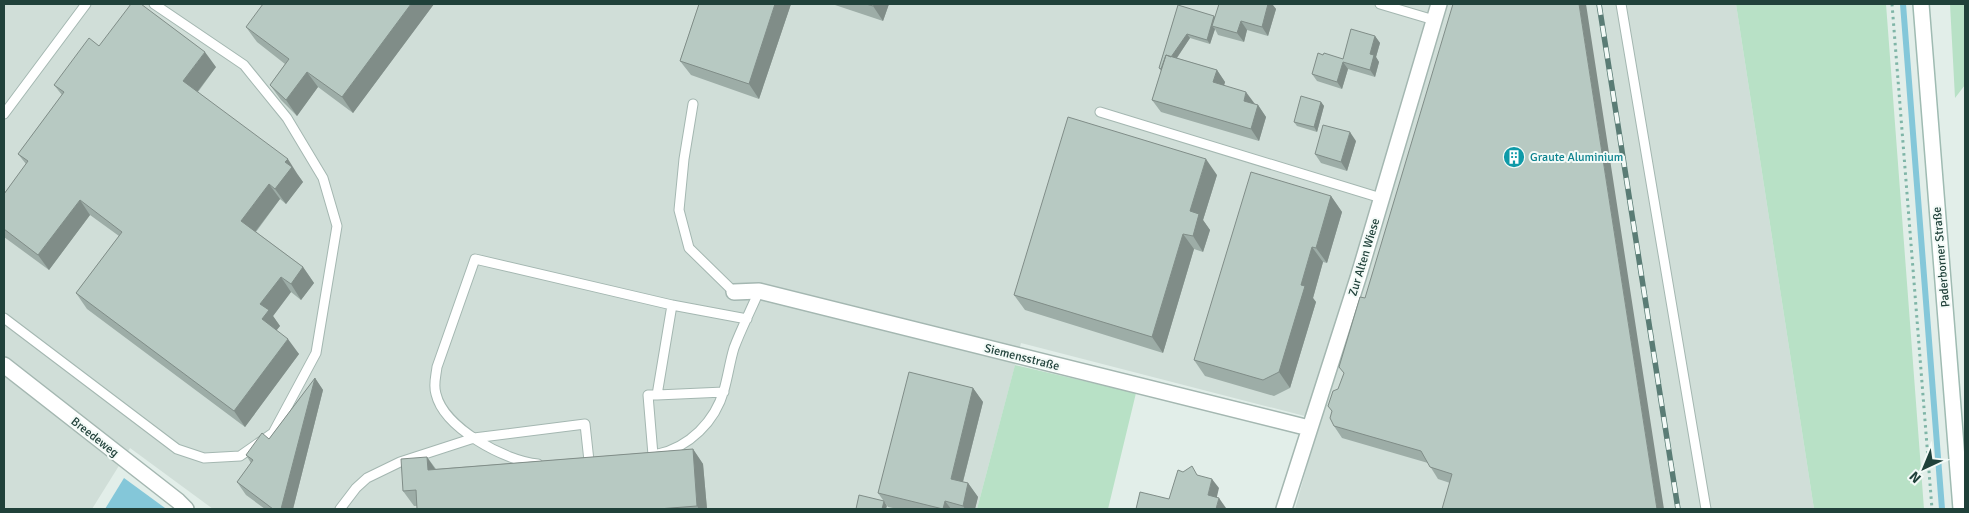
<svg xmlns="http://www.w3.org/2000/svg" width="1969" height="513" viewBox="0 0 1969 513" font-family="Signika,sans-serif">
<rect width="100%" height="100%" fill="#e2eee9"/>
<!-- built -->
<path fill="#d0ded8" d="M4,4H1736L1814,509H1295L1320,420L1021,343L977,509H213L130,448L92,509H4Z"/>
<!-- green -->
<path fill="#b8e1c6" d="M1736,4H1886L1924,509H1814Z
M1950,4H1965V85L1955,98Z
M1015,365L1136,393L1108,509H977Z"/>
<!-- water -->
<path fill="#84c7d9" d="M124,478L165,508L166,509H105Z"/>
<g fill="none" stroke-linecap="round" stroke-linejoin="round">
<!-- stream -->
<path stroke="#84c7d9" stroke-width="6" d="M1903,4L1942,509"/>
<!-- lane casing -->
<g stroke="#a4b7b1" stroke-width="11">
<path id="lane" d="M1380,4L1434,20
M1621,4L1706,509
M693,104L684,159L679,210L689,248L734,292
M1100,112L1381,198
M4,114L86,4
M672,305L747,319
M4,318L177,449L204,458L240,456L273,433L316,353L337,226L323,178L287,118L244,65L154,4
M658,454C689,447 715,422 724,390C728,376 730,361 734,348C741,329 751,310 759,291
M653,455L648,395H657
M538,464C505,461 444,428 436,394C433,385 436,376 437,367L475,259L672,305L657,395L724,392
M340,509L356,488L367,478L400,462L474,438L585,424L589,461"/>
</g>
<!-- street casing -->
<g stroke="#a4b7b1" stroke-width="18">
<path id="street" d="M734,292L759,291L1309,428
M4,365L178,501L186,509
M1284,509L1358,278L1439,4"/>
</g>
<!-- secondary casing -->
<g stroke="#9fbbb2" stroke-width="18">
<path id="secondary" d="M1921,4L1961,509"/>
</g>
<!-- path -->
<path stroke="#7fb5a7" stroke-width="3" stroke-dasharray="2.5 4" stroke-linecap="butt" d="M1892,4L1932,509"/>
<!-- lane -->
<use href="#lane" stroke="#fff" stroke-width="9"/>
<!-- street -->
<use href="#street" stroke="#fff" stroke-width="15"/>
<!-- secondary -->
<use href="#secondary" stroke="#fff" stroke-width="15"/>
<!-- rail casing -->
<g stroke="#5a7c75" stroke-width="5.5">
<path id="rail" d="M1599,4L1678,509"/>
</g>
<!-- rail -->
<use href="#rail" stroke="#f3faf7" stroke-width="4" stroke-dasharray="11" stroke-linecap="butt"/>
</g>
<!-- wall -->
<path fill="#9dada7" d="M434,4L353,113L318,87L297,116L281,100L270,85L285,64L257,42L246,27Z
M699,4H791L759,99L691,75L680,61Z
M832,4H889L883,21Z
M1219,4H1272L1276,9L1268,36L1247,30L1244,42L1218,35L1215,29L1210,44L1190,38L1177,58L1217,70L1225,82L1224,85L1254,104L1258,105L1266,117L1259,141L1161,112L1152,100L1161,71L1159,68L1178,5L1215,17Z
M1375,36L1380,43L1376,57L1379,62L1375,77L1348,69L1342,89L1317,81L1312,74L1343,59Z
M216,67L198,92L298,175L303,182L286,204L280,199L256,232L303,267L314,283L301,300L291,292L273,316L280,326L276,330L299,354L245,427L87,309L76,293L119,236L90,215L49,270L4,237V194L26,164L18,154L62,95L54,85Z
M1321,102L1324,106L1317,132L1297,126L1294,122Z
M1356,141L1347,171L1321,163L1315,154Z
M1217,175L1203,220L1210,230L1203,252L1194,249L1163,353L1025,310L1014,295Z
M1331,196L1342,212L1327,263L1323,262L1313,298L1316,302L1290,388L1274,396L1205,376L1194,360Z
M315,378L323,390L293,509H265L246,495L237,482L251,463L246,455L269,439Z
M973,388L983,402L963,482L968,483L978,497L975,509H898L888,507L878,493Z
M1334,426L1664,509L1450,483L1438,479L1428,463L1342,438Z
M693,449L703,464L707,509H417V506H414L403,491L427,457L436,469Z"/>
<!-- shaded-wall -->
<path fill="#808d88" d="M411,4H434L353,113L342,97Z
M775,4H791L759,99L749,84Z
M874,4H889L883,21L873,6Z
M1268,4H1272L1276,9L1268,36L1262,27Z
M1579,4H1586L1664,509H1657Z
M1214,16L1217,20L1212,26L1215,29L1210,44L1207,40Z
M1241,21L1247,30L1244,42L1237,33Z
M1187,34L1190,38L1166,74L1162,70Z
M1375,36L1380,43L1376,57L1379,62L1375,77L1370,70V54Z
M205,52L216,67L194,96L183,81Z
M1343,62L1348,69L1342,89L1337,82Z
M1217,70L1225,82L1222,93L1213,82Z
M307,72L318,87L297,116L286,100Z
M1246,92L1255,104L1252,113L1244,101Z
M1321,102L1324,106L1317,132L1314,127Z
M1258,105L1266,117L1259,141L1251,129Z
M1350,132L1356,141L1347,171L1341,162Z
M288,159L298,175L303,182L286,204L275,189L285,162Z
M1206,159L1217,175L1203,220L1210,230L1203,252L1193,236L1190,211Z
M269,184L280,199L252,236L241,221Z
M1331,196L1342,212L1327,263L1316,248Z
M80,200L90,215L49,270L38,255Z
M1183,234L1194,249L1163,353L1152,337Z
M1312,247L1323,262L1313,298L1316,302L1290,388L1279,372L1301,285Z
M303,267L314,283L301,300L291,284Z
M281,277L291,292L273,316L280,326L273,335L262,319L260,304Z
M288,339L299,354L245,427L234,411Z
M315,378L323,390L293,509H281Z
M973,388L983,402L960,493L951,479Z
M693,449L703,464L707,509H699L697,506Z
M427,457L437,472L428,470Z
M1212,479L1219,488L1215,505L1208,495Z
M968,483L978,497L975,509H965L963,506Z
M1219,498L1226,508L1225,509H1216Z
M884,501L887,506L886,509H882Z
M945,501L951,509H943Z"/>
<!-- building -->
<path fill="#b7c9c2" stroke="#808d88" d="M131,4H141L205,52L183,81L288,159L285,162L292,167L275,189L269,184L241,221L303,267L291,284L281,277L260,304L269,310L262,319L288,339L234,411L76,293L122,232L80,200L38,255L4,229V194L28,161L18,154L64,92L54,85L89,38L99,46Z
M263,4H411L342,97L307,72L286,100L270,85L289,59L246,27Z
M699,4H775L749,84L680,61Z
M866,4H874L873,6Z
M1219,4H1268L1262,27L1241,21L1237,33L1212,26Z
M1453,4H1579L1657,509H1442L1452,474L1430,467L1421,451L1334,426L1330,418L1332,411L1328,406L1333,391L1338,389L1344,373L1339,367L1360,297L1365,298Z
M1178,5L1214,16L1207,40L1187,34L1171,57L1166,55L1161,69L1159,68Z
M1351,29L1375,36L1370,54L1374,55L1370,70L1343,62L1337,82L1312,74L1318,53L1323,55L1324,53L1343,59Z
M1166,55L1217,70L1213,82L1246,92L1244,101L1258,105L1251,129L1152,100Z
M1301,96L1321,102L1314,127L1294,122Z
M1068,117L1206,159L1190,211L1199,214L1193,236L1183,234L1152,337L1014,295Z
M1323,125L1350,132L1341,162L1315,154Z
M1251,172L1331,196L1316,248L1312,247L1301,285L1305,286L1279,372L1263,380L1194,360Z
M909,372L973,388L951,479L968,483L963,506L945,501L943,509L878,493Z
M315,378L281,509H273L237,482L253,460L246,455L262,433L269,439Z
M693,449L697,506L658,509H417L416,490L403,491L401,459L427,457L428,470Z
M1192,466L1197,475L1212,479L1208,495L1219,498L1216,509H1136L1140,492L1169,499L1178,470L1183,472Z
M859,495L884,501L882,509H856Z"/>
<!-- icons -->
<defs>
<g id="building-disc" transform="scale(1.125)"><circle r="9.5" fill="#0f9aa8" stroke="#f3faf7"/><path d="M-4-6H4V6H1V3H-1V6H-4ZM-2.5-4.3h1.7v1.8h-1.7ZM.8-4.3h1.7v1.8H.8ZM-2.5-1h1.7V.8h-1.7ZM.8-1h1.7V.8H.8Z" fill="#fff"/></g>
</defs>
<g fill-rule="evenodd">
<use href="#building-disc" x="1514" y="157"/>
</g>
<g text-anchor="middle" stroke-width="4" stroke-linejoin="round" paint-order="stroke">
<!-- culture labels -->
<g font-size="12" fill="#0d838f" stroke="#f3faf7" text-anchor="start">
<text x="1530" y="161">Graute Aluminium</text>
</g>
<!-- street labels -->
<g font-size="12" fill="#20413a" stroke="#f3faf7">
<text transform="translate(1364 257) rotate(-73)" y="4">Zur Alten Wiese</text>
<text transform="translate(1941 257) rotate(-95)" y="4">Paderborner Straße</text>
<text transform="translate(1022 357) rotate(14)" y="4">Siemensstraße</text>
<text transform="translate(95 437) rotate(38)" y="4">Breedeweg</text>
</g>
</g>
<!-- border -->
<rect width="1969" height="513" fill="none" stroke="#20413a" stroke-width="10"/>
<!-- north arrow -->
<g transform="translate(1924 468) rotate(224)" stroke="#f3faf7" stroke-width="4" paint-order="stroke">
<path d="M0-4L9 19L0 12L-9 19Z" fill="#20413a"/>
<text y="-8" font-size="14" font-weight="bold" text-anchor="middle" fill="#20413a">N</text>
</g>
</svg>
